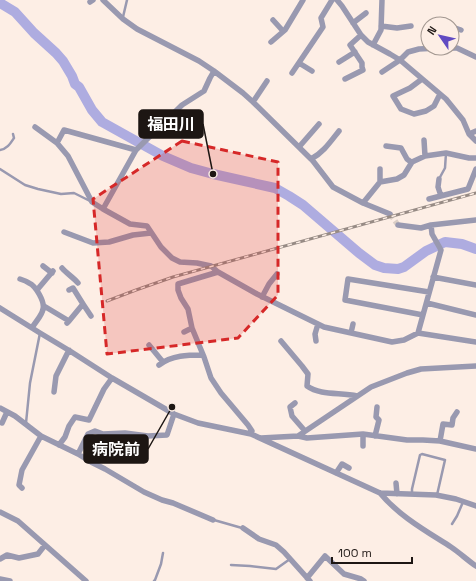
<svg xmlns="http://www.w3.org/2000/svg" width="476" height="581" viewBox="0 0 476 581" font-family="'Space Grotesk','Noto Sans JP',sans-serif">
<rect width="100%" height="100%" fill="#fdeee5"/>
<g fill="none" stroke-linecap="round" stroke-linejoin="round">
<!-- river -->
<path stroke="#aeace0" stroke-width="10" d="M0,3L15,12L34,33L56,53L63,61L72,76L75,84L79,87L92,110L102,122L163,156L191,168L213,174L275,188L289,196L303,205L359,253L375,265L384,268L398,269L404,267L426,251L445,242L462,244L476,249"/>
<!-- minor-tunnel -->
<path stroke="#dbcec6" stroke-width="5.5" stroke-dasharray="5.5 3" stroke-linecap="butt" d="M390,214L398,225"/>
<!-- service -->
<path stroke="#9999b0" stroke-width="2.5" d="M123,17L127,0
M0,150C7,149 10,144 14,138L13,134
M0,169L25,185L38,189L61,194L74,193L90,201
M439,179L445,168L446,153
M26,423L30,383L40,333
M412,494V489L420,455L422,454L445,460L437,495
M214,520L242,528
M452,524L457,516L463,502
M231,565L250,566L276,569L290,559
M154,581L155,580L161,564L163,553"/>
<!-- minor -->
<path stroke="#9999b0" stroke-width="5.5" d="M103,0L123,19L137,29L199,61L214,71L243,93L253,102L313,161L333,187L363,203L390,214
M337,0L342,6L361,35L368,42L390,54L400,60L446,99L463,120L469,134L476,141
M90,2L93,0
M273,20L283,31
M353,23L366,13
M381,26L397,28L411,26
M452,27L461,30
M271,42L285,30L303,0
M373,45L381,30L382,0
M452,48H457L476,57
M339,62L355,52
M299,63L312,71
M382,72L400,60L408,52L419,49L438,48
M292,73L323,27L321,18L332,0
M345,79L363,70L362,67V63L350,45L361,35
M422,79L410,88L393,96L401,109L414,114L426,111L434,106L440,94
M253,102L267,81
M35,127L57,143L68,156L92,202L103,209L130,224L147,226L161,247L172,258L180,262L197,263L211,266L218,272L257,294L324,327L392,342L404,340L418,333L476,342
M469,134L476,131
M424,140L425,156
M57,143L64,130L136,150
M386,146L401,148L407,159L411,162
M299,147L319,124
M311,159C323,153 331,141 339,131
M380,169V182
M439,179L438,187L441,196
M429,199L468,189L476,169
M363,203L380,182L397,179L404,175L412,162L425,156L446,153L469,158H476
M103,209L136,150L182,105L204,91L210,78L214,71
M398,225L421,228L431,225L476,220
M64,232L93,243L109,242L133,235L151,233
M43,266L52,273
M62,268C67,274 73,277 78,283
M218,272L178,284V290L181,298L188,309L192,328L204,357L211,378L221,393L248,425L252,431L251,434
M433,277L476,285
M20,279C23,280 26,281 29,283C36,286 45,302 43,309C42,316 35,322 32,328
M37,290L53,271
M69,290L73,288L83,304
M262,297L269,284L277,274
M427,303L476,315
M44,306L69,321L67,323
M0,308L40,333L70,351L112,378L174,414L198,423L251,434L380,493L436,495L456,499L476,506
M423,315L345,300L348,279L429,292
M69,321L83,304L91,316
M184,332L192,328
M351,333L353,324
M418,333L441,250L432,234L431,225
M281,341L302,366L308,374L307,386C321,396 341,392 357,396
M316,341L315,334L318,324
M149,345L163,362
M159,365C172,355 188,355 203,355
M54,392L56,376L69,350
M295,403L290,407L292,416L305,431
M0,408L15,416L41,436L78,454L91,462L105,469L144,492L162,500L173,503L213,520
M2,423L7,412
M363,434V446
M298,436L371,387L407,373L421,369L476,366
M375,436L379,420L376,417L377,407
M261,438L298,436L307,438L363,434L407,440H423L440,441L476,449
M440,441L443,424L452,425L453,418L457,412
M59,445L65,437L69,426L75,417L89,420L104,389L112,378
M78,454L88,434L95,431L103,434L125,433L148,436L167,435L174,414
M336,473L342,464L349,468
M396,483L397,494
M22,488L19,485L22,470L41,436
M380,493C399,516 426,531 451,547C460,553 467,560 476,566
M0,512L18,521L86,581
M243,528L259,539L276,545L284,552L310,581
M0,559L7,555L19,558L38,554L45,545
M307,578L325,556L344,574L361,579L364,581
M0,579L10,581"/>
<!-- rail casing -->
<g stroke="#978b85" stroke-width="3">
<path id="rail" d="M107,301L136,290L173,277L476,193"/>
</g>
<!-- rail -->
<use href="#rail" stroke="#fdeee5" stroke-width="1.5" stroke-dasharray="4.5" stroke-linecap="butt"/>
</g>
<!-- marked area -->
<path fill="#d62828" fill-opacity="0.2" stroke="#d62828" stroke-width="3" stroke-dasharray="8 5" stroke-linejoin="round" d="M182,141L278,162V295L238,338L107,354L93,199Z"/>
<!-- callouts -->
<path fill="none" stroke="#1d1613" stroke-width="1.5" d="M213 174L203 124M172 407L148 449"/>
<g fill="#1d1613" stroke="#fdeee5" stroke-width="1.5">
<circle cx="213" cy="174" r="4"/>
<circle cx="172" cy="407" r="4"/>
</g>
<g fill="#1d1613" stroke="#1d1613" stroke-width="1.5">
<rect x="139" y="110" width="64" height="28" rx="4"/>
<rect x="84" y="435" width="64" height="28" rx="4"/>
</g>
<g font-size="16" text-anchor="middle" font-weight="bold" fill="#fff">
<text x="171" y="130">福田川</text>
<text x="116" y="455">病院前</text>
</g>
<!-- north arrow -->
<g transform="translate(440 36) rotate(304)"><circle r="19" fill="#fdeee5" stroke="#a39891"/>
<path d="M0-3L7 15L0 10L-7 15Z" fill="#614ac2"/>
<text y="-6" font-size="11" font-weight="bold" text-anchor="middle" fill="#1d1613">N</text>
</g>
<!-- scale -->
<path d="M332 557v6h80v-6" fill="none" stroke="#1d1613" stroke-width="2"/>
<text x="338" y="557" font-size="12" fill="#1d1613" stroke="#fdeee5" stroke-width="3" paint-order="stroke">100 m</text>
</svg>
